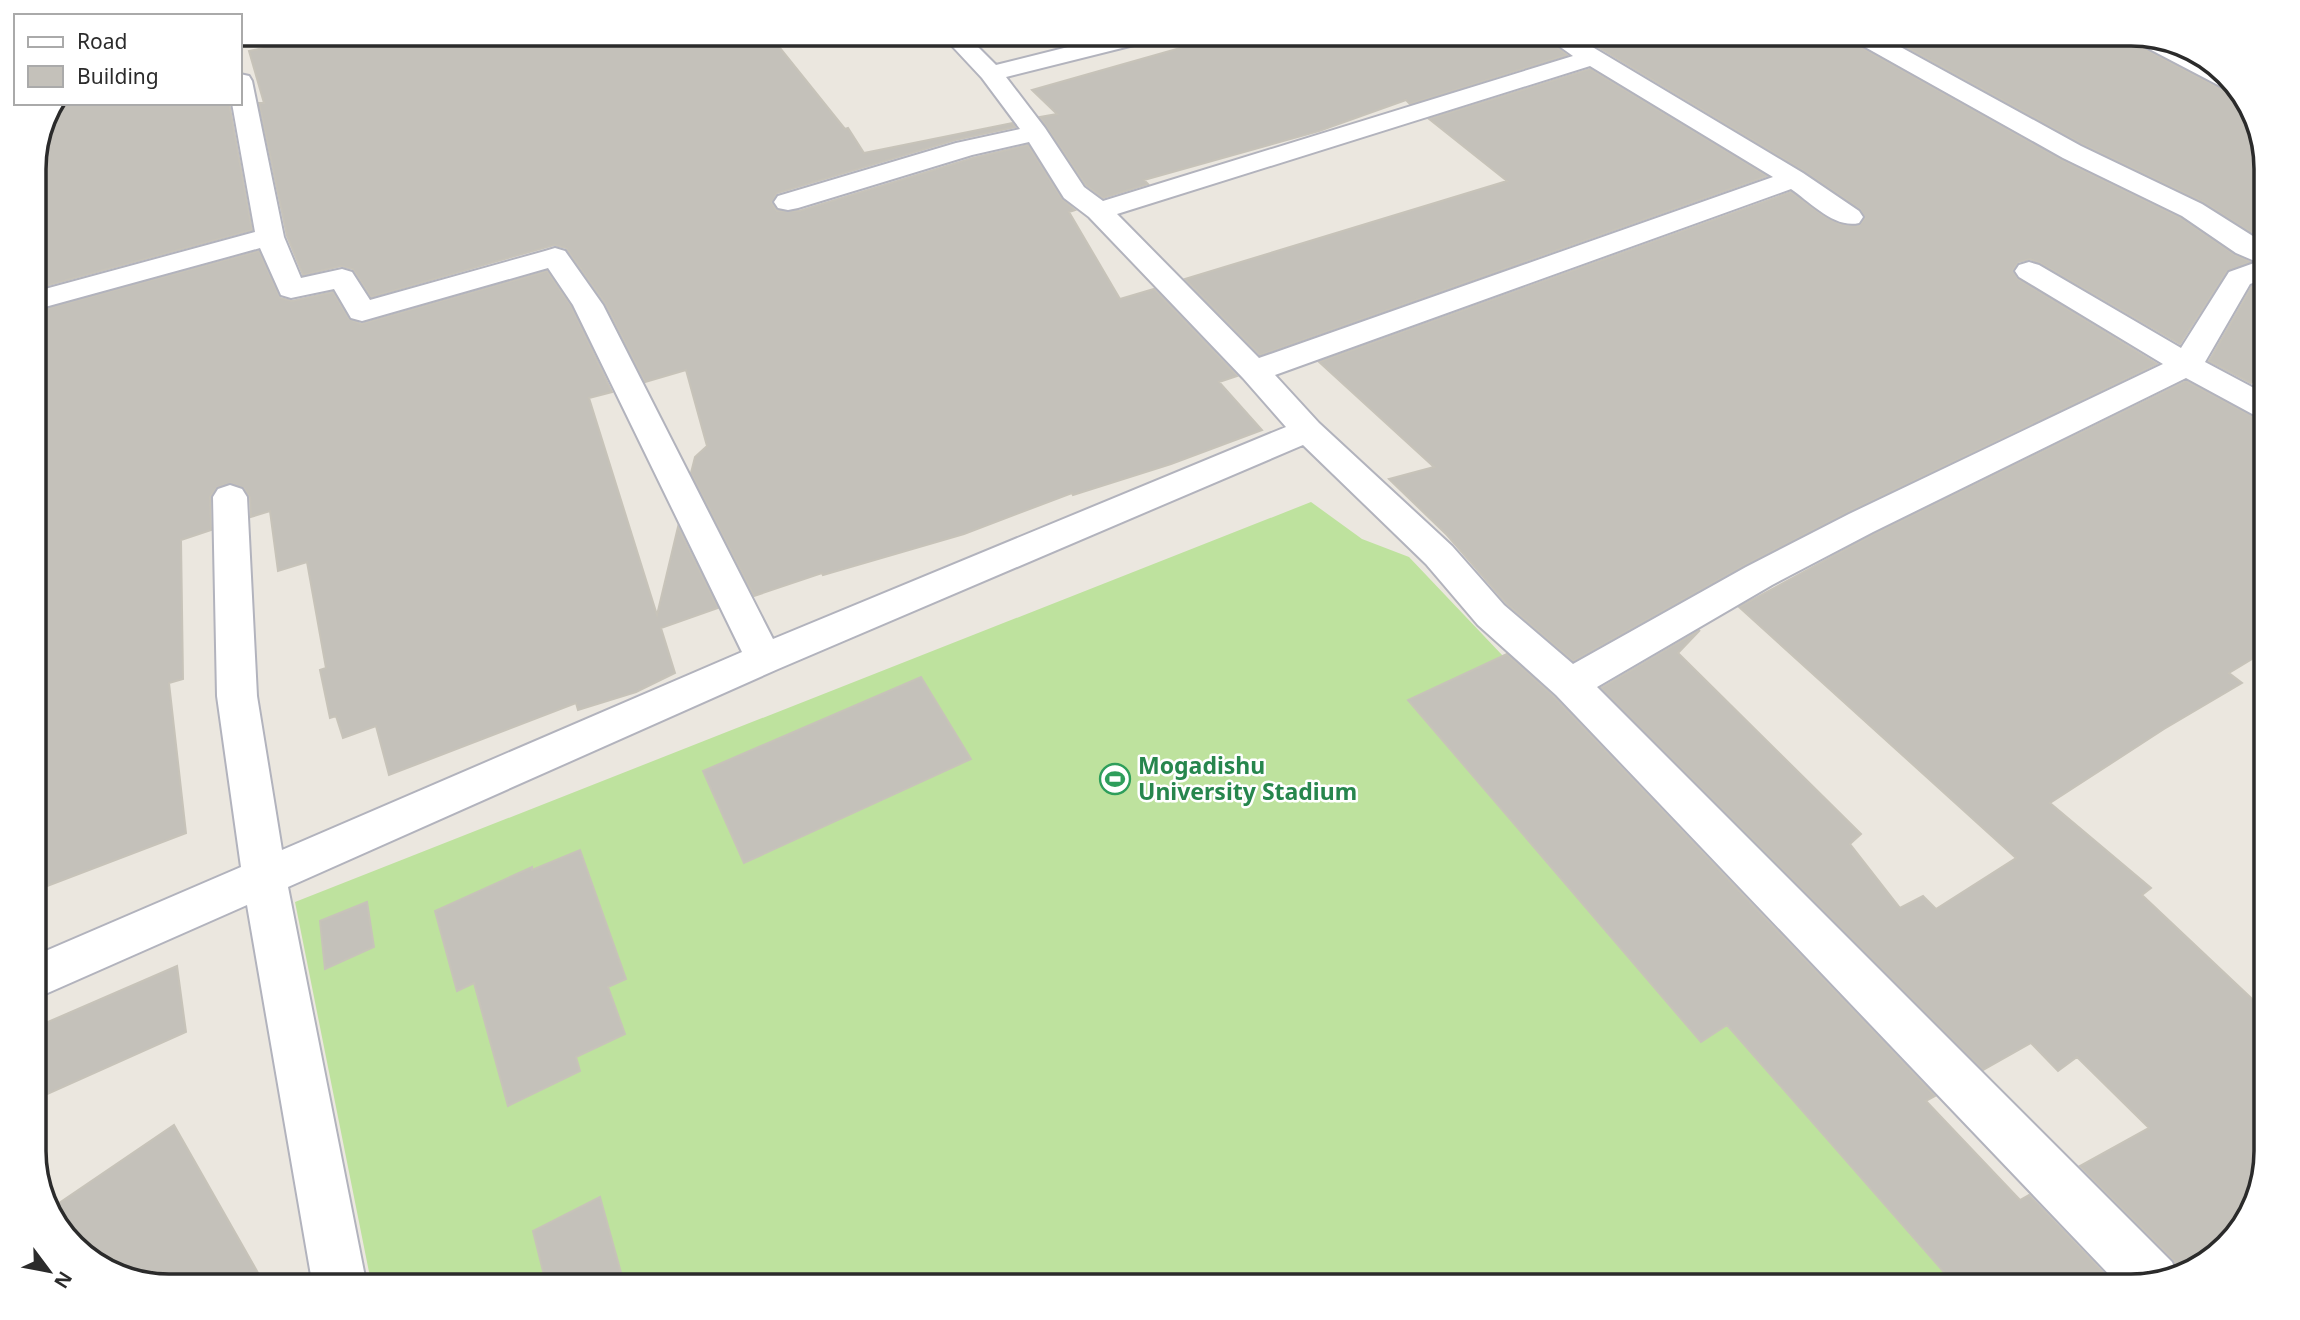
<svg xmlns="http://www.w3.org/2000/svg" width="2300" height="1320" viewBox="0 0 2300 1320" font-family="'Noto Sans',sans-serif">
<rect width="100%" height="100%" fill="#ebe7df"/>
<!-- pitch -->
<path fill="#bee29e" d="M1311,502L1362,539L1409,557L2102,1287H372L295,902Z"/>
<!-- building -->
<path fill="#c4c1ba" stroke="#c7c3b9" stroke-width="2" d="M334,33H768L845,129L848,128L864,153L1012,123L1015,127L955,140L777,193L772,203L777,211H799L973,158L1028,145L1062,199L1075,210L1069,212L1120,299L1154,289L1237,376L1219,382L1262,430L1171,464L1073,495L1072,493L964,534L823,575L822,573L754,596L691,473L695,457L707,446L686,370L645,382L605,303L566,248L554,245L371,297L353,269L341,266L303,275L287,236L259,103H264L249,51Z
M1233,33H1538L1567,55L1410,104L1406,100L1319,131L1144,180L1148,184L1103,198L1086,185L1040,117L1057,114L1032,90Z
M1575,33H1844L1848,40L2062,160L2181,218L2235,255L2250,262L2227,271L2180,344L2040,263L2030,259L2018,262L2013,270L2018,279L2157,364L1848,512L1745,565L1573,661L1506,603L1447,535L1389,479L1434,467L1319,362L1791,192L1822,215L1840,224L1859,226L1865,218L1860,209L1804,171Z
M1881,33H2131L2129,37L2135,44L2221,89L2240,90L2244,94L2266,160V242L2203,202L2082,144Z
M1590,69L1767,176L1260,355L1185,279L1507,181L1429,119Z
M59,103H229L252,230L34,289V160Z
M259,251L280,298L292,301L333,292L349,319L361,324L547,271L571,306L612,392L589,398L657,615L678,527L718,608L661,628L675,673L636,692L578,710L576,703L389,775L376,726L343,738L336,716L330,718L320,670L326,668L307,562L278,571L270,511L251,517L250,497L244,488L231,483L217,487L210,497L211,530L181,540L183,679L169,683L186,833L34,891V312Z
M2267,281V368L2251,383L2209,361L2252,286Z
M2186,381L2267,424V650L2229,673L2242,683L2164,729L2050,803L2151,888L2142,895L2267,1013V1152L2249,1219L2200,1268L2179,1274L2174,1260L2080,1166L2149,1128L2077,1057L2058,1071L2031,1043L1983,1070L1601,688L1700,630L1678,653L1861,834L1850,844L1900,908L1923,896L1936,909L2016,858L1739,607L1874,534Z
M1507,654L1554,697L1935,1096L1926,1101L2020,1200L2029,1195L2117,1287H1957L1727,1025L1701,1042L1408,700Z
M921,677L971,759L744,863L703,771Z
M580,850L626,979L608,987L625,1034L576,1057L580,1071L508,1106L474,983L457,991L435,911L532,867V870Z
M367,902L374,947L325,969L320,921Z
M177,966L186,1032L34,1100V1028Z
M174,1125L266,1287H168L101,1269L52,1220L49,1210Z
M600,1197L625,1287H547L533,1231Z"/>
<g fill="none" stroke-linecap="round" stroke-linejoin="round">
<!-- minor casing -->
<g stroke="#b2b3bd" stroke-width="4">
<path id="minor" d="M940,33H964L996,65L1124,33H1165L1162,38L1006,77L1045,128L1084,187L1103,201L1573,56L1541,33H1569L1803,173L1859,211L1863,217L1859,223C1835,229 1810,202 1791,189L1275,375L1319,423L1452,546L1504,605L1573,664L1746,567L1849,514L2163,364L2019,277L2015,271L2019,265L2029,262L2039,265L2181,348L2229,272L2257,262L2236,253L2182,216L2063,158L1849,38L1846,33H1875L2081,146L2202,204L2267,245V278L2250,284L2205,362L2267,395V419L2256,416L2186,378L1873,532L1772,585L1597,687L2172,1262L2177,1274L2132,1287H2121L1556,695L1478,625L1426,564L1303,445L778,669L288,887L367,1287H313L247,905L34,999V956L241,867L217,696L213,497L218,489L230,485L242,489L247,497L257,696L282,850L742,652L573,305L548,268L362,321L351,318L334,289L291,298L281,295L260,248L34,310V292L255,232L232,103H240V74L249,76L252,81L284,237L301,278L342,269L352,272L370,300L545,251L555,248L565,251L603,305L773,639L1286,427L1243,378L1089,217L1064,198L1029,142L972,155L798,208L788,210L778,208L774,202L778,196L956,143L1020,129L982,78ZM1590,66L1773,177L1259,358L1117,214Z
M2134,34C2184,47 2200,52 2238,88L2222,87L2136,42L2132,37Z"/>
</g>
<!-- minor -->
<use href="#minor" fill="#fff" fill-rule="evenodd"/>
</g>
<!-- icons -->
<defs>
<g id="stadium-ring" transform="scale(1.575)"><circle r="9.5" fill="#fff" stroke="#2e9e5b" stroke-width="1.5"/><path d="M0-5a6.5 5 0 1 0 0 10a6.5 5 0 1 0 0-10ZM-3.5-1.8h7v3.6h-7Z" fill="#2e9e5b"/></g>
</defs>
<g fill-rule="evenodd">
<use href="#stadium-ring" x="1115" y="779"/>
</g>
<g text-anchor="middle" stroke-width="5" stroke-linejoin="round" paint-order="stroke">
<!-- leisure labels -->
<g font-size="23" font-weight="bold" fill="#27864d" stroke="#fff" text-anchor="start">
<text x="1138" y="774">Mogadishu<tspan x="1138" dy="26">University Stadium</tspan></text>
</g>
</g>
<!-- crop -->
<path d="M0 0H2300V1320H0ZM169 46H2131A123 123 0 0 1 2254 169V1151A123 123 0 0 1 2131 1274H169A123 123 0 0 1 46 1151V169A123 123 0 0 1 169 46Z" fill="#fff" fill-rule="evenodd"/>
<path fill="none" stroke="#2b2b2b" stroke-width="3.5" d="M169 46H2131A123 123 0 0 1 2254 169V1151A123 123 0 0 1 2131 1274H169A123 123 0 0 1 46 1151V169A123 123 0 0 1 169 46Z"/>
<!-- legend -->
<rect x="14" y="14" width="228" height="91" fill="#ffffff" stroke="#aaaaaa" stroke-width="2"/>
<rect x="28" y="37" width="35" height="10" fill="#ffffff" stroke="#aaaaaa" stroke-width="2"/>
<text x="77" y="49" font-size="21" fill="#2b2b2b">Road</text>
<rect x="28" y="66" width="35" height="21" fill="#c4c1ba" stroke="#aaaaaa" stroke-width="2"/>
<text x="77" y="84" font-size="21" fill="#2b2b2b">Building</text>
<!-- north arrow -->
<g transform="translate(49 1271) rotate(122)" stroke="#ffffff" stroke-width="5" paint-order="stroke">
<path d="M0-5L12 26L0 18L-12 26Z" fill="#2b2b2b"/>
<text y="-10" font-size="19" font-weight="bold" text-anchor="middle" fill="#2b2b2b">N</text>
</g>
</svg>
